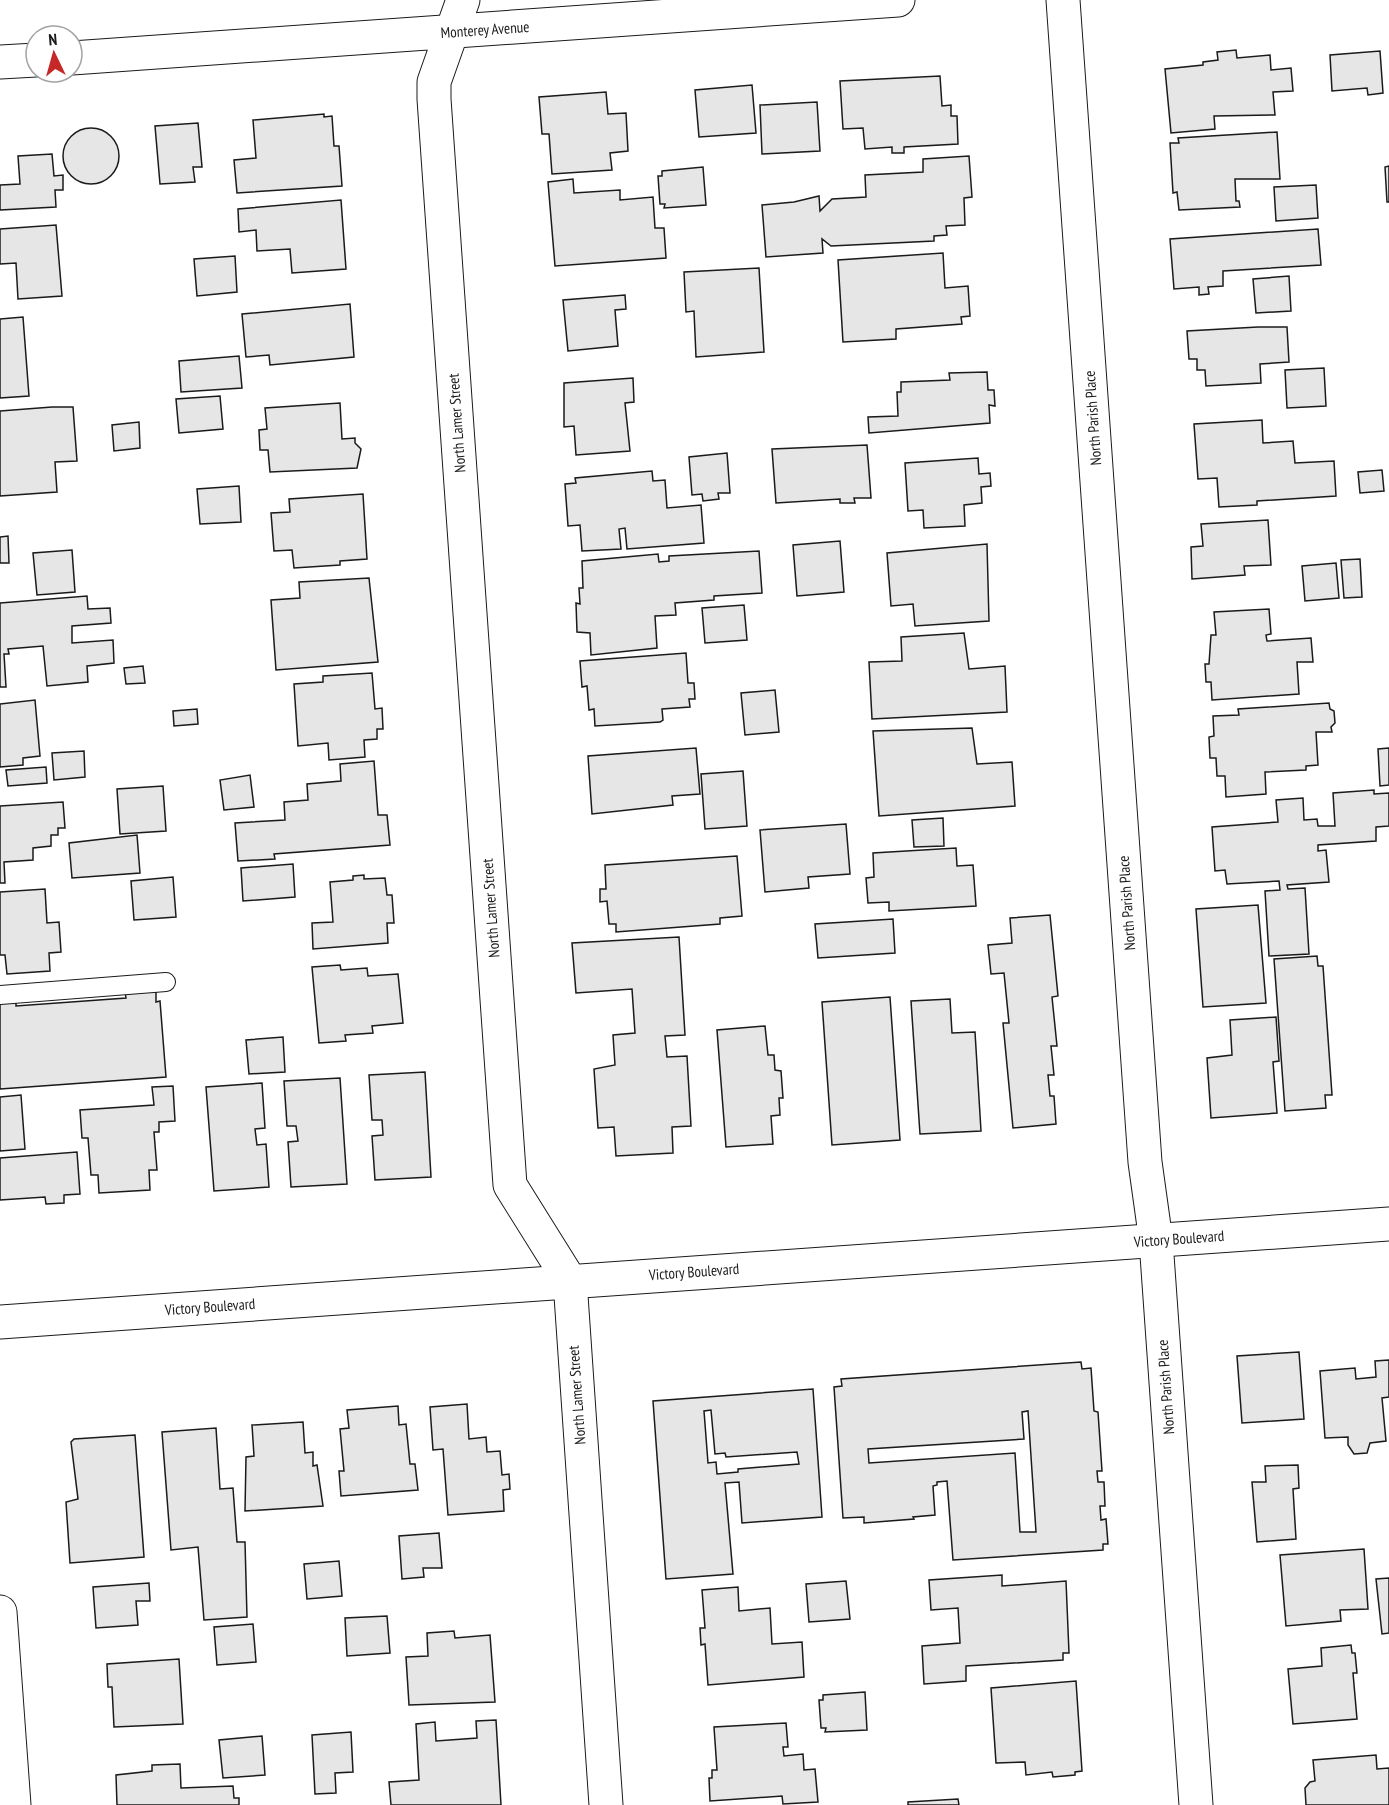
<svg xmlns="http://www.w3.org/2000/svg" width="1389" height="1805" viewBox="0 0 1389 1805" font-family="'PT Sans Narrow',sans-serif">
<rect width="100%" height="100%" fill="#fff"/>
<!-- building -->
<path fill="#e6e6e6" stroke="#1a1a1a" stroke-width="1.5" fill-rule="evenodd" d="M1236,50L1237,58L1270,55L1271,70L1291,68L1293,91L1273,92L1275,115L1214,116L1215,129L1171,133L1165,69L1203,65V62L1218,60L1217,52Z
M1380,51L1383,93L1368,95L1367,88L1332,91L1330,55Z
M940,76L942,106L951,105V116H957L958,144L904,147V153H892V147L865,149L863,128L843,129L840,81Z
M752,85L756,133L699,137L695,90Z
M606,92L608,114L626,113L628,151L610,153L612,170L552,174L549,134H542L539,97Z
M817,102L820,151L762,154L760,105Z
M324,114V117L332,116L334,146H339L342,186L237,193L234,160L256,158L253,120Z
M198,123L202,167H193L195,182L160,184L155,126Z
M63 156a28 28 0 1 1 56 0a28 28 0 1 1-56 0Z
M1277,132L1280,179H1235L1236,201H1239L1240,207L1179,210L1177,192L1173,193L1170,143H1179L1178,138Z
M52,154L54,176L63,175V190H55L56,207L0,210V185L20,184L18,156Z
M969,156L972,197L964,198L965,225L946,226L947,235L934,236V241L831,246L822,239L823,253L766,257L762,205L794,202L819,196L820,211L832,199L866,197L865,175L923,172V159Z
M1389,166V202H1387L1385,167Z
M703,167L706,205L664,208L665,204H660L658,176H662V171Z
M573,179L574,193L620,190V200L653,197L655,228H664L666,258L555,266L548,182Z
M1316,185L1318,218L1276,221L1274,187Z
M341,200L346,269L292,273L290,249L257,251L256,230L239,232L238,209Z
M56,225L62,296L18,299L16,263L0,264V229Z
M1318,229L1321,265L1223,271V286L1208,287L1209,294L1199,295V287L1174,289L1170,239Z
M943,253L945,288L968,286L970,316L961,317L962,324L896,329V339L843,342L838,260Z
M235,256L237,292L197,296L194,259Z
M759,268L764,352L696,357L694,311L686,312L684,272Z
M1289,276L1291,311L1256,313L1253,279Z
M625,295L626,309L615,310L618,346L568,351L563,300Z
M350,304L354,357L270,365L269,355L246,357L242,314Z
M23,317L29,396L0,398V319Z
M1258,327H1287L1289,362L1260,364L1261,383L1206,386L1205,370H1197V359H1189L1187,331Z
M239,356L242,388L181,392L179,361Z
M1324,368L1326,406L1287,408L1285,370Z
M987,372L988,390H994L995,406L989,405L990,423L869,433L868,417L898,416L897,392H901V382L950,380L949,373Z
M633,378L634,402L625,403L630,451L576,455L574,426L564,427V383Z
M220,396L223,429L179,433L176,399Z
M340,403L342,439L355,438V443L361,449L357,468L270,472L268,450H260L259,430L267,429L265,408Z
M52,407H73L77,461L55,462L57,492L0,496V411Z
M1262,420L1263,443L1293,441L1295,463L1334,461L1336,496L1257,501V505L1219,507L1217,478L1198,479L1194,424Z
M139,422L140,448L114,451L112,425Z
M867,445L871,498H854L855,503H840V499L776,503L772,449Z
M727,453L730,493H718L719,499L703,501L702,494L692,495L689,457Z
M978,458L979,474L990,473L991,486L981,487L982,503L964,505L965,526L924,528L923,510L908,511L905,463Z
M1382,470L1384,491L1360,493L1358,472Z
M652,471L653,481L665,480L667,508L701,505L704,543L627,549L625,528L619,529L621,549L582,551L580,525L568,526L565,484L576,483L575,478Z
M239,486L241,522L200,524L197,489Z
M363,494L367,559L340,561V565L294,568L292,550L274,551L271,513L290,512L289,499Z
M1268,520L1271,565L1244,566L1245,575L1192,579L1191,547L1203,546L1201,524Z
M8,536L9,563H0V537Z
M840,541L844,592L797,596L793,545Z
M987,544L989,621L915,626L913,604L891,606L887,553Z
M72,550L75,592L37,595L33,553Z
M759,551L762,593L714,596V600L675,603L676,615L655,616L657,648L591,655L590,633L577,632L576,603L580,604L579,588H583L582,561L658,554L659,562L669,561V556Z
M1360,559L1362,597L1344,598L1341,560Z
M1336,563L1339,598L1305,601L1302,566Z
M369,578L378,662L276,670L271,600L300,598L299,582Z
M87,596L88,609L110,608L111,623L72,626V643L113,640L114,663L87,666L88,682L47,686L43,646L8,649L9,654H4L6,687H0V603Z
M744,605L747,640L705,643L702,608Z
M1269,609L1271,634L1266,635L1267,641L1311,638L1313,662H1297L1299,694L1212,700L1211,682H1206L1205,664H1209L1211,635H1216L1214,612Z
M964,633L969,669L1005,666L1007,712L872,719L869,662L902,661L901,637Z
M686,653L688,683H694L695,699H689L690,707L662,709L663,720L660,722L595,726L594,709L589,710L587,686L582,687L580,661Z
M143,666L145,683L126,684L124,668Z
M372,673L375,709L382,708L383,729H377V739L364,740L365,757L329,760L328,743L298,746L294,684L323,682V676Z
M775,690L779,732L745,735L741,693Z
M35,700L40,756L23,758V765L0,767V704Z
M1329,703L1330,709L1334,711L1335,723L1331,727L1332,732H1316L1318,765L1306,766V770L1265,772L1266,794L1226,797L1225,776H1217L1216,758H1210L1209,737L1214,736L1213,716L1239,715L1238,709Z
M197,709L198,724L174,726L173,711Z
M972,728L977,764L1012,762L1015,806L879,816L873,731Z
M696,748L700,794L672,796L673,805L592,814L588,756Z
M1389,748V785L1380,786L1378,749Z
M84,751L85,777L54,780L52,753Z
M374,761L378,815H387L390,845L274,854L275,859L238,861L235,823L285,820L284,802L308,800L307,784L341,781L340,764Z
M46,767L47,783L8,786L6,770Z
M743,771L747,826L705,829L701,774Z
M250,775L254,807L224,810L220,780Z
M163,786L166,831L120,834L117,789Z
M1374,790V794L1389,793V826L1376,827V841L1318,845V851L1326,850L1329,882L1287,885L1288,889L1305,888L1309,954L1269,956L1265,891L1280,890L1279,881L1227,884L1225,870L1215,871L1212,827L1278,822L1276,800L1303,798L1304,820L1317,819L1318,826H1335L1333,793Z
M63,802L65,828H58V835H51V846L33,848V860L4,862L5,883H0V806Z
M943,818L944,846L914,847L912,820Z
M846,824L850,874L808,877L809,888L765,892L760,830Z
M137,835L140,873L72,878L69,843Z
M956,848L957,866L973,865L976,906L889,911V902L868,903L866,878L874,877L873,853Z
M737,856L742,916L720,918V924L616,932V924H609L607,901L600,902V889H606L605,865Z
M293,864L295,897L243,901L241,868Z
M364,875V879L385,878L387,895H392L394,923H387L388,943L313,949L312,923L333,922L330,882L353,880V876Z
M173,877L176,917L134,920L131,881Z
M45,889L47,923L59,922L61,952L49,953L50,971L7,974L5,955H0V892Z
M1258,905L1266,1003L1203,1007L1196,909Z
M1050,915L1058,996L1052,997L1057,1046H1051L1054,1075H1048L1050,1096H1054L1056,1124L1013,1128L1003,1023H1009L1004,973L991,974L988,945L1012,943L1010,918Z
M893,919L895,953L818,958L815,924Z
M679,937L685,1035L665,1036L667,1057L687,1056L691,1126L672,1127L673,1153L616,1156L614,1127L598,1128L594,1069L615,1065L613,1035L635,1033L632,989L576,993L572,943Z
M1317,956L1318,966H1323L1332,1095H1325L1326,1108L1285,1111L1274,959Z
M340,965L341,970L367,968L368,976L398,974L403,1023L372,1026L373,1033L345,1035L346,1041L319,1043L312,967Z
M156,990V1002L160,1001L166,1077L0,1089V998L16,997V1006L126,998L125,992Z
M890,997L900,1140L832,1145L822,1002Z
M950,999L952,1033L975,1032L981,1131L920,1134L911,1001Z
M1276,1017L1279,1061L1273,1062L1277,1113L1211,1118L1207,1058L1232,1055L1230,1020Z
M765,1026L768,1055H774L775,1070L781,1071L783,1098H779L780,1115L771,1116L773,1144L726,1147L717,1030Z
M283,1037L285,1072L249,1074L246,1040Z
M425,1072L431,1177L375,1180L372,1136L383,1135L382,1120H372L369,1075Z
M340,1078L347,1184L291,1187L288,1142L298,1141L296,1126H287L284,1081Z
M262,1083L265,1128L255,1129L257,1145L266,1144L269,1187L214,1191L206,1087Z
M173,1086L175,1121L159,1122V1132H154L157,1170H149L150,1190L99,1193L98,1175H91L88,1138H82L80,1110L154,1105L152,1087Z
M21,1095L25,1149L0,1151V1097Z
M77,1152L80,1194L64,1195V1203L46,1204L45,1197L0,1200V1158Z
M1299,1352L1304,1419L1242,1423L1237,1356Z
M1389,1360V1397L1382,1398L1386,1441L1370,1443L1367,1453L1354,1454L1348,1445V1437L1325,1438L1320,1371L1355,1368L1356,1379L1376,1377L1375,1361Z
M1081,1362L1082,1369L1091,1368L1094,1411L1098,1412L1102,1471H1097L1098,1482H1104L1105,1506H1100L1101,1520L1106,1519L1108,1544H1103V1550L953,1560L947,1481L937,1482V1485L933,1486L935,1515L913,1517L914,1519L864,1523V1517L843,1518L834,1387L842,1386L841,1379ZM1028,1411L1036,1532H1020L1015,1453L869,1463L868,1449L1024,1439L1022,1412Z
M813,1389L822,1517L742,1523L739,1482L725,1483L733,1574L666,1579L653,1401ZM711,1410L715,1454L725,1453L726,1457L797,1452L799,1464L738,1469V1472L717,1474L716,1462L708,1463L704,1411Z
M467,1404L469,1439L486,1437L487,1452L500,1451L502,1475L509,1474L510,1489L503,1490L504,1511L448,1515L443,1449L433,1450L430,1407Z
M398,1406L399,1425L406,1424L410,1464H415L418,1490L341,1496L339,1471H344L340,1429L349,1428L347,1410Z
M303,1422L305,1453L313,1452V1466L317,1465L323,1506L245,1511L246,1457L254,1456L252,1425Z
M216,1428L220,1489L233,1488L237,1542H245L247,1617L204,1620L198,1547L171,1550L162,1432Z
M135,1435L144,1557L70,1563L66,1502L78,1499L71,1442L74,1439Z
M1298,1465L1299,1488L1293,1489L1296,1539L1257,1542L1252,1482H1266L1265,1466Z
M439,1533L442,1568H423L424,1577L402,1579L399,1536Z
M1364,1549L1368,1609L1340,1610L1341,1621L1286,1626L1280,1555Z
M339,1561L342,1596L307,1599L304,1564Z
M1002,1575V1586L1066,1581L1069,1653H1063V1660L966,1666V1681L924,1684L922,1646L960,1643L958,1608L931,1610L929,1580Z
M1389,1578V1633L1382,1634L1376,1579Z
M846,1581L850,1619L809,1622L806,1584Z
M149,1583L150,1601H136L138,1625L96,1628L93,1587Z
M738,1587L739,1611L770,1608L772,1644L802,1642L804,1677L708,1685L705,1644L701,1645L700,1628H705L702,1590Z
M387,1616L390,1653L347,1656L345,1618Z
M253,1624L256,1662L217,1665L214,1627Z
M454,1631L455,1638L490,1635L495,1702L409,1705L406,1657L428,1656L427,1633Z
M1351,1645L1352,1653H1355L1357,1673H1353L1357,1719L1293,1724L1288,1669L1322,1666L1321,1648Z
M179,1659L183,1724L114,1727L112,1687H108L107,1664Z
M1076,1681L1082,1771L1075,1772V1775L1053,1777L1052,1772L1026,1775L1025,1762L996,1763L991,1688Z
M865,1692L867,1730L825,1732L826,1728H821L819,1700H823V1695Z
M496,1720L501,1805H391L389,1782L419,1780L416,1724L435,1722L436,1741L477,1738L476,1721Z
M786,1723L788,1747H783L784,1756L803,1754L804,1770L815,1769L818,1802L783,1804L782,1796L710,1801L709,1778H712V1770H717L714,1727Z
M351,1732L353,1772L335,1773L336,1793L315,1794L312,1735Z
M262,1736L265,1775L223,1778L219,1740Z
M1376,1755L1377,1769L1389,1768V1805H1306L1305,1788L1310,1782L1315,1781L1313,1760Z
M180,1764L181,1788L233,1786L234,1798H239V1805H117L116,1775L152,1771V1765Z
M958,1799L959,1805H908V1802Z"/>
<g fill="none" stroke-linecap="round" stroke-linejoin="round">
<!-- service casing -->
<g stroke="#1a1a1a" stroke-width="20">
<path id="service" d="M0,995L166,982"/>
</g>
<!-- minor casing -->
<g stroke="#1a1a1a" stroke-width="35">
<path id="minor" d="M463,0L434,82V99L510,1185L570,1281L606,1805
M1063,0L1145,1162L1156,1241L1196,1805
M72,58L898,0
M0,62L36,60
M0,1612L14,1805"/>
</g>
<!-- secondary casing -->
<g stroke="#1a1a1a" stroke-width="35">
<path id="secondary" d="M0,1322L1389,1224"/>
</g>
<!-- service -->
<use href="#service" stroke="#fff" stroke-width="18"/>
<!-- minor -->
<use href="#minor" stroke="#fff" stroke-width="33"/>
<!-- secondary -->
<use href="#secondary" stroke="#fff" stroke-width="33"/>
</g>
<g text-anchor="middle" stroke-width="4.5" stroke-linejoin="round" paint-order="stroke">
<!-- street labels -->
<g font-size="15" fill="#1a1a1a" stroke="#fff">
<text transform="translate(485 30) rotate(-4)" y="5">Monterey Avenue</text>
<text transform="translate(1093 418) rotate(-94)" y="5">North Parish Place</text>
<text transform="translate(457 423) rotate(-94)" y="5">North Lamer Street</text>
<text transform="translate(1127 903) rotate(-94)" y="5">North Parish Place</text>
<text transform="translate(491 908) rotate(-94)" y="5">North Lamer Street</text>
<text transform="translate(1179 1239) rotate(-4)" y="5">Victory Boulevard</text>
<text transform="translate(694 1272) rotate(-4)" y="5">Victory Boulevard</text>
<text transform="translate(210 1307) rotate(-4)" y="5">Victory Boulevard</text>
<text transform="translate(1166 1387) rotate(-94)" y="5">North Parish Place</text>
<text transform="translate(577 1395) rotate(-94)" y="5">North Lamer Street</text>
</g>
</g>
<!-- north arrow -->
<g transform="translate(54 54) rotate(355)"><circle r="28" fill="#ffffff" stroke="#a3a3a3" stroke-width="1.5"/>
<path d="M0-4.5L10 22L0 15L-10 22Z" fill="#c62828"/>
<text y="-9" font-size="16" font-weight="bold" text-anchor="middle" fill="#1a1a1a">N</text>
</g>
</svg>
